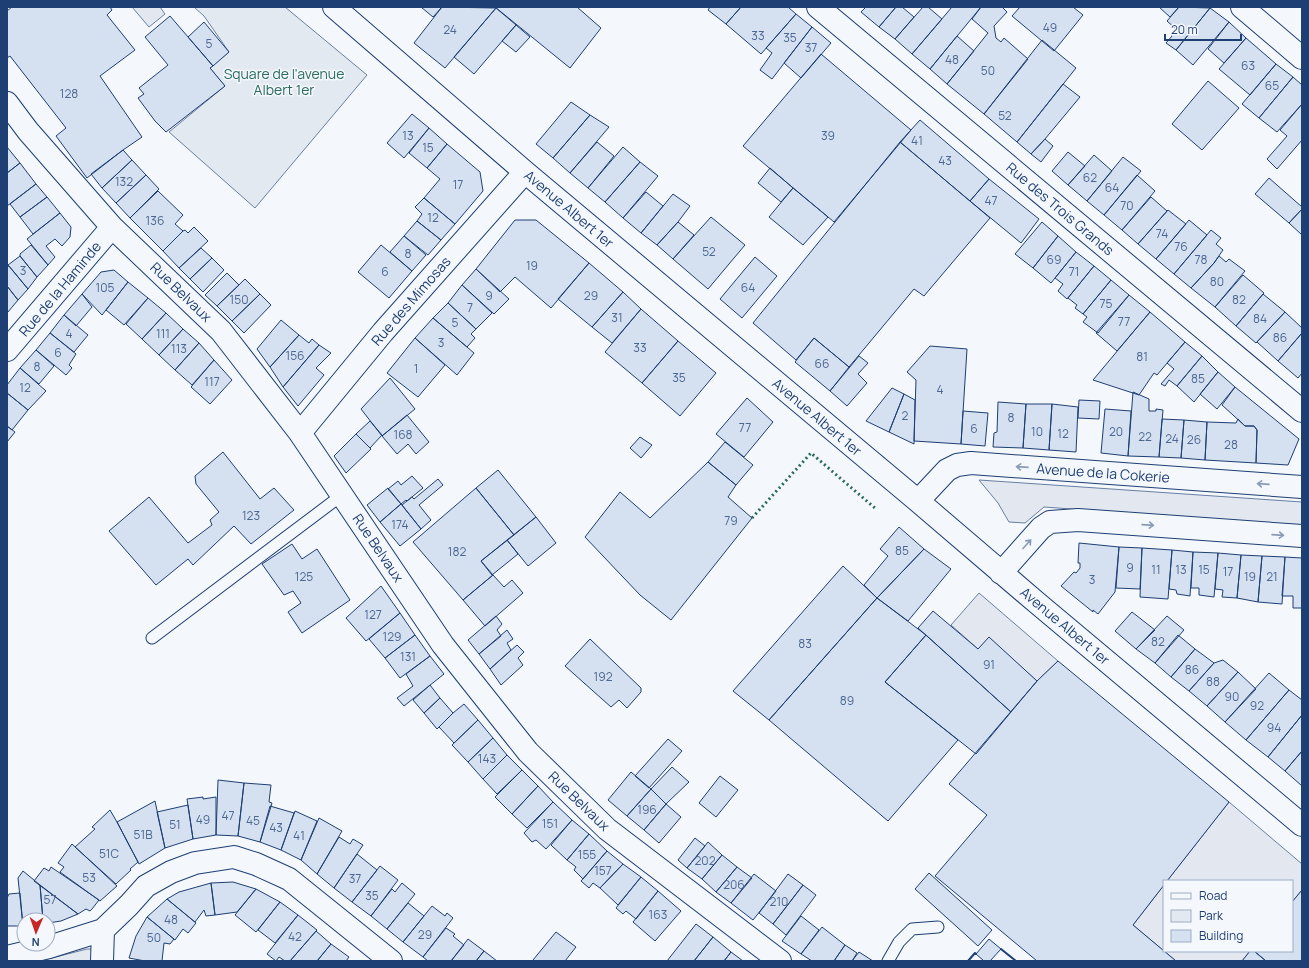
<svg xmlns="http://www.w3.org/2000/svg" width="1309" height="968" viewBox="0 0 1309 968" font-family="Manrope,sans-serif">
<rect width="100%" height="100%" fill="#f4f7fb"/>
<!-- green -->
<path fill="#e3e9f0" stroke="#687fa3" d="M194,7H285L367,75L255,208L169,132L225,86L210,68L229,52L204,16Z
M87,949H92L94,961H40Z"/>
<!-- parking -->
<path fill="#e3e8f0" stroke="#687fa3" d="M132,7H160L165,14L149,27Z
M979,480L1302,502V526L1044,507L1025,523L1009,522L998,503Z
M979,593L1058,661L1037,681L989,638L978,649L951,625Z
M1229,802L1302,864V890L1292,902V881H1167Z
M1164,885V951L1133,925Z
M1164,951H1250L1242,961H1176Z"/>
<!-- building -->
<path fill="#d5e0f0" stroke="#1d3f73" d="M12,7H110L112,10L107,15L135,50L100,76L142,137L123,150L87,178L56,136L66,128L10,56L7,58V11Z
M421,7H442L433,17Z
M442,7L496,8L445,68L414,43Z
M495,7H577L601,28L570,68Z
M710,7H741L726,24L708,10Z
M741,7H788L796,14L761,54L726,24Z
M866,7H896L879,27L861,12Z
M896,7H902L914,17L895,39L879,27Z
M923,7H928L942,19L912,54L895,39Z
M952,7H981L930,69L912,54Z
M981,7H1002L1007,12L994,26L996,38L1001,42L1004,38L1028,59L984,114L947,84L988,33L972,19Z
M1020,7H1073L1083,15L1054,51L1012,16Z
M1159,7H1179L1170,17Z
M1179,7L1210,8L1176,50L1166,43L1172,36L1171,35L1176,29L1167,21Z
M496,8L516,25L474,74L454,57Z
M1210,8L1229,22L1193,65L1176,50Z
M796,14L812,27L772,79L760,70L772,53L766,48Z
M170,16L213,66L210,68L225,86L166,132L155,121L138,98L144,94L139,88L168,65L145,37Z
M204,22L229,52L213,66L188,37Z
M1229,22L1246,38L1224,63L1208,49Z
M516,25L530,37L516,52L502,41Z
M812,27L831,43L801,78L784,63Z
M957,36L974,51L947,84L930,69Z
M1246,38L1276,64L1250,95L1219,69Z
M1042,40L1076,68L1017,142L984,114Z
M821,54L911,130L834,222L743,146Z
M1276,64L1293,77L1259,118L1242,104Z
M1293,77L1302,85V104L1277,132L1259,118Z
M1208,81L1239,108L1202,150L1172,124Z
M1063,84L1080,97L1045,139L1031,154L1017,142Z
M571,102L590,115L553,158L536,144Z
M1302,104V140L1277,169L1267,159L1287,136L1280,130Z
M412,114L429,128L404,158L387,143Z
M590,115L609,127L570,173L553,158Z
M920,120L989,179L970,201L900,142Z
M429,128L447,144L427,168L409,153Z
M1045,139L1053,146L1041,162L1031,154Z
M597,142L614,156L588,188L570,173Z
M900,142L990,218L924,296L914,289L849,367L814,338L796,360L753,323Z
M447,144L480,172L483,191L455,224L424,198L440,179L427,168Z
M7,147L20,163L7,173Z
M623,147L640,162L605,202L588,188Z
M123,150L132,160L102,188L91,174Z
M1068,152L1085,166L1068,185L1052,171Z
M1094,155L1112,171L1087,201L1068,185Z
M1123,157L1141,171L1104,215L1087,201Z
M132,160L146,175L116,203L102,188Z
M640,162L658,176L623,218L605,202Z
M20,163L36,184L7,206V173Z
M770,168L793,188L781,202L758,183Z
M146,175L159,189L130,218L116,203Z
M1137,175L1155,191L1122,230L1104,215Z
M1269,178L1302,207V209L1289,223L1255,194Z
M989,179L1039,219L1021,243L970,201Z
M36,184L47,197L20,217L10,204Z
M793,188L828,217L803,245L769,217Z
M158,191L183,215L175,224L183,231L163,251L130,218Z
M646,192L663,206L641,233L623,218Z
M673,194L690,206L678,222L657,245L641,233Z
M47,197L60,213L33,234L20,217Z
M1151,197L1167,211L1138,244L1122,230Z
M424,198L455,224L441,240L417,221L422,214L415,207Z
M1302,209V235L1289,223Z
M1168,210L1186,224L1156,259L1138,244Z
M60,213L71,227L70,237L62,246L55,239L46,246L55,257L48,265L27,239Z
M711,217L745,245L708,289L673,259Z
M515,220H536L589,263L551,308L515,277L500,292L476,269Z
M1189,220L1207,235L1174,274L1156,259Z
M417,221L441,240L428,255L404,236Z
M678,222L694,235L673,259L657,245Z
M1042,222L1058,236L1033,268L1015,254Z
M194,227L208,241L179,268L163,251L183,231L185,230L188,233Z
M1211,230L1221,238L1216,244L1223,250L1214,263L1191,288L1174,274Z
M404,236L426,255L412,271L390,252Z
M1058,236L1076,252L1051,283L1033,268Z
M31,245L48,265L37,277L20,256V254Z
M381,245L412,271L389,298L358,272Z
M201,248L212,258L190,279L179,268Z
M1076,252L1094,266L1067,299L1058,291L1063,284L1055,278Z
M20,256L37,277L28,289L8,265Z
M1219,256L1226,262L1229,259L1245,271L1215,307L1191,288L1214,263Z
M755,257L777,276L742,318L720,299Z
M212,258L224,270L203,292L190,279Z
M589,263L623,292L592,327L558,299Z
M9,266L28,289L18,300L7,286V267Z
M1094,266L1111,280L1083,314L1075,308L1077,305L1068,298Z
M476,269L509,299L494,314L462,285Z
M114,270L128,282L102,315L82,294L101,272Z
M227,273L239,285L217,306L205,295Z
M1243,275L1264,293L1236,326L1215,307Z
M245,279L260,294L232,321L217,306Z
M1111,280L1129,295L1098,333L1083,322L1087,317L1083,314Z
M128,282L148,298L124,325L106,310Z
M462,285L492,313L476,329L448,303Z
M7,286L18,300L8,312L7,311Z
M623,292L641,309L612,343L592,327Z
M82,294L92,307L76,326L64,315Z
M260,294L271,305L244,333L232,321Z
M1263,294L1285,312L1256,343L1236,326Z
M1129,295L1150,312L1117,351L1096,333Z
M148,298L166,313L142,339L126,324Z
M448,303L476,329L471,334L475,338L467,347L433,318Z
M641,309L678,341L642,383L605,352Z
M1150,312L1185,342L1157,375L1154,373L1139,395L1093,380Z
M1285,312L1302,328V333L1278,361L1257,342Z
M166,313L183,329L159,355L142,339Z
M64,315L88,335L74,352L50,333Z
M433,318L474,353L457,375L415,338Z
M281,320L299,335L270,367L257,349Z
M183,329L199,343L175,370L159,355Z
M50,333L76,354L69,365L72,368L66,375L36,350Z
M1302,333V373L1298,378L1278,361Z
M299,335L309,343L312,339L319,345L283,387L270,367Z
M415,338L445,365L418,397L387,373Z
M814,338L849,367L830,391L795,362Z
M678,341L716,373L680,416L642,383Z
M1185,342L1202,356L1177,386L1169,380L1165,386L1161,384L1174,369L1167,363Z
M199,343L214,360L192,385L175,370Z
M319,345L331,353L316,368L324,375L298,406L283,387Z
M930,346L967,349L961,444L914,441L916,380L907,372Z
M36,350L54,366L39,384L20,368Z
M859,356L868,363L858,374L867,383L847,406L830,391Z
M1202,356L1218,372L1194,402L1177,386Z
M214,360L232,380L210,404L191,387Z
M20,368L46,391L28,410L7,393V385Z
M1218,372L1235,387L1217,409L1200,394Z
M390,378L415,409L382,436L361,409Z
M1235,387L1299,439L1288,465L1256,463L1257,430L1254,426H1245L1222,405Z
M892,388L904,394L889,432L866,421Z
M1133,392L1149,399V411H1156V409L1163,410L1159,457L1128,456Z
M7,393L28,410L12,430L7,426Z
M904,394L915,400L914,444L889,432Z
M747,398L773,422L744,457L716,434Z
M1079,400L1100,401L1099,419L1078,418Z
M998,402L1026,404L1023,448L993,447L994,433L997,432Z
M1026,404H1052L1049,450L1023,448Z
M1052,404L1078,407L1076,452L1049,450Z
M1105,409L1131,411L1128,456L1101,453Z
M963,411L988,413L985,446L961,444Z
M407,415L429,442L416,454L408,444L397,454L382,436Z
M1162,419L1184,420L1181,458L1159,457Z
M1238,419L1245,426H1254L1257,430L1256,463L1205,460L1207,422L1236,423Z
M1184,420L1207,422L1205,460L1181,458Z
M370,421L382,435L370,448L356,434Z
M7,426L15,432L7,442Z
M356,434L371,449L346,473L334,456Z
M640,437L652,445L641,458L630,448Z
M725,442L753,465L736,485L708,462Z
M223,452L260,499L274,488L294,510L251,544L234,526L193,565L188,559L156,585L109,531L149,497L188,543L212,525L210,520L219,512L196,484L195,476Z
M708,462L736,485L728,497L752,518L671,620L640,595L585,537L620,492L650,518Z
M498,470L536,517L514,535L476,488Z
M412,476L423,488L407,501L406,500L401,504L388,489L398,481L401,485Z
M438,479L443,485L419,505L431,520L421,529L402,505L412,497L414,499Z
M388,488L401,504L380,522L367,505Z
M476,488L514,535L481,561L493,575L463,600L413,542Z
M401,504L421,529L400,546L380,522Z
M536,517L556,543L528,566L507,540Z
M899,527L924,549L877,598L864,585L888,556L880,549Z
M507,540L518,554L492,575L481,561Z
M1079,543L1119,547L1115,592L1098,614L1093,610V612L1061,586L1074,572L1076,573L1080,568V563H1078Z
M292,544L302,559L317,549L350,600L302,633L288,612L301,603L293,591L284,595L262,564Z
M1119,547L1142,548L1140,589L1116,588Z
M1142,548L1172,550L1168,599L1140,597Z
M924,549L951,569L908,621L877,598Z
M1172,550L1193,552L1190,596L1177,594L1176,590L1169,589Z
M1193,552L1218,553L1214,597L1199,595V588H1191Z
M1218,553L1241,555L1237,598L1222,597L1223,590L1215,589Z
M1241,555L1262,556L1258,602L1237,598Z
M1262,556L1285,557L1282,604L1258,602Z
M1285,557L1302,558V608H1293V596H1282Z
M843,566L877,598L769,720L733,691Z
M493,575L504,587L512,580L523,593L485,626L463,600Z
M381,586L400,613L366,641L346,618Z
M877,598L926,635L885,682L958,740L888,821L769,720Z
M933,611L978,649L989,637L1037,681L1011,712L918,628Z
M1132,612L1155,630L1136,649L1115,631Z
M400,613L415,635L385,658L369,639Z
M496,616L502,624L497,630L501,636L479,654L468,640Z
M1167,616L1184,630L1155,663L1136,649Z
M507,630L513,639L507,643L511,650L490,669L479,654Z
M415,635L430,656L400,678L385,658Z
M926,635L1011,712L976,754L885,682Z
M1178,635L1195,649L1171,677L1155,663Z
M590,639L641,688V692L627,708L619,700L611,707L565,666Z
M517,645L524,652L518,658L523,665L501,685L490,669Z
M1195,649L1214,663L1189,691L1171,677Z
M430,656L444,674L404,706L397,698L413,686L406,674Z
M1223,660L1238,672L1207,706L1189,691L1214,663Z
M1058,661L1229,802L1167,881H1164V885L1133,925L1176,961H1037L935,876L987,815L949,784L1037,681Z
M1238,672L1256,689L1225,722L1207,706Z
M1269,673L1289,690L1246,740L1225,722Z
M430,685L440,698L424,713L413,700Z
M1289,690L1302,700V715L1268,757L1246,740Z
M440,698L453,713L437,729L424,713Z
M464,704L478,720L454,743L439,727L453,713Z
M1302,715V751L1285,771L1268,757Z
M478,720L493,738L468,762L452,745Z
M493,738L507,755L483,779L468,762Z
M668,739L682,751L649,788L635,776Z
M1302,751V786L1285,771Z
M507,755L522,770L497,794L483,779Z
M672,767L689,782L666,804L651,789Z
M522,770L538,786L512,814L495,797Z
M631,772L651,789L627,816L608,800Z
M720,776L738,790L716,817L699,803Z
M218,780L244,783L238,836L216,835Z
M244,783L271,785L269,802L272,803L260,842L238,836Z
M538,786L553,802L527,828L512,814Z
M651,789L666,804L644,830L627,816Z
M203,797V799L216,797V835L193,839L187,799Z
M155,801L165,848L139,864L117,822Z
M553,802L572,820L546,849L536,840L532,842L524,833Z
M666,804L681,817L659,843L644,830Z
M188,805L193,839L165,848L157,812Z
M270,806L294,813L281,850L260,842Z
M110,810L117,822L138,862L130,869L131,870L116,884L75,847L95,829L92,827Z
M295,811L317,821L301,860L281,850Z
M319,818L342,831L317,874L301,860Z
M572,820L589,834L567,860L551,845Z
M589,834L607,851L583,879L574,870L576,867L567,860Z
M339,837L350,844L353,839L363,845L334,888L317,874Z
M695,838L705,846L687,868L678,860Z
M708,842L722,855L702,879L687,868Z
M72,844L117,886L100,901L60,872L64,867L58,863Z
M607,851L623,864L600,888L593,883L589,888L581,881Z
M357,854L377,870L352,902L334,888Z
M722,855L737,867L716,892L702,879Z
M623,864L641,877L618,905L600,888Z
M380,866L398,880L371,916L352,902Z
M51,867L99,900L92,909L90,911L86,909L78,914L34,881L44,868L49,871Z
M737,867L752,878L731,903L716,892Z
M23,871L40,885L43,920H24V926H23L18,878Z
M929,873L992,930L978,946L915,889Z
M754,874L776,891L753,920L731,903Z
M788,874L803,885L773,924L759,913Z
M641,877L658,891L636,919L626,911L623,914L616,908Z
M233,882L256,889L237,912L215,915L211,883Z
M211,883L215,915L206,916L204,910L195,922L167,899L179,892Z
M402,883L415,894L387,929L371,916L392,889L395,892Z
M40,885L78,914L61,921L48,923V920H43Z
M803,885L816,895L786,935L773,924Z
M256,889L280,902L256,932L235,915Z
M1302,890V961H1266L1254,951H1292V902Z
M658,891L681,911L655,941L633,922Z
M20,893L23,926H7V898L9,894Z
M167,899L196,923L188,933L183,929L175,940L147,917Z
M280,902L298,915L275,943L258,930Z
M408,903L424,916L403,942L387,929Z
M432,906L445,916L447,913L453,918L423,957L403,942Z
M298,915L317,930L290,961H285L279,957L276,961L267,954Z
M801,916L819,930L801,954L782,941Z
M147,917L174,939L170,944L164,943L162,961H145L129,958L136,936Z
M696,924L713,937L694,961H667Z
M822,927L845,945L834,961H812L801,954Z
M446,928L455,934L453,936L464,945L451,961H428L423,957Z
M316,931L331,944L317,961H290Z
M556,932L576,947L565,961H534L533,960Z
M713,937L731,952L724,961H694Z
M468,939L484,951L476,961H451Z
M989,939L1001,949L990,961H984L976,954Z
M331,944L349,957L346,961H317Z
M845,945L857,953L852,961H834Z
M484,951L497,961H476Z
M1250,951H1254L1266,961H1242Z
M731,952L743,961H724Z
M859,952L873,961H852Z"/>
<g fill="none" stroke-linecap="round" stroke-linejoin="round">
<!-- lane casing -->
<g stroke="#1d3f73" stroke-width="13">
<path id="lane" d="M152,638L342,495
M888,961L899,942L912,929L938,927"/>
</g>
<!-- street casing -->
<g stroke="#1d3f73" stroke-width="24">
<path id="street" d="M334,7L525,172L918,501L1036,602L1302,825
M818,7L1302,411
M1242,7L1302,58
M7,103L28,131L112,227L221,331L300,433L443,645L528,752L607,829L780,961
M7,350L112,227
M300,433L383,332L525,172
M918,501L947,470L957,465L971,463L1302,487
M1001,573L1041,528L1050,522L1078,520L1302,536
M7,957L49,947L103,930L129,905L146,886L171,872L195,863L234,857L256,864L289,879L391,961
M102,961L103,930"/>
</g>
<!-- lane -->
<use href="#lane" stroke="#f4f7fb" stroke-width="11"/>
<!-- street -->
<use href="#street" stroke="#f4f7fb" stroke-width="22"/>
<!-- hedge -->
<path stroke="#2c6c60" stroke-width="3" stroke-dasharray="2 3" stroke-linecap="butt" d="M752,518L811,453L876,509"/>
<!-- wall -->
<path stroke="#1d3f73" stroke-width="2" d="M1001,949L1016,961
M968,961L975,953L976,954"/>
</g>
<!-- one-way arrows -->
<defs><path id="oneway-shaft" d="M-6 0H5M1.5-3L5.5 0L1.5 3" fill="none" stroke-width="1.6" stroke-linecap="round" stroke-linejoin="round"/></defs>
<g stroke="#889bb7">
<use href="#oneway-shaft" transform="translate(1022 467) rotate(-176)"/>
<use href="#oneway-shaft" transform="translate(1263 484) rotate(-176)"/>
<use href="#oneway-shaft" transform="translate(1148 525) rotate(4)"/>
<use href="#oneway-shaft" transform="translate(1278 535) rotate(4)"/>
<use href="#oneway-shaft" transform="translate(1027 544) rotate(-48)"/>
</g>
<g text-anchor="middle" stroke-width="3" stroke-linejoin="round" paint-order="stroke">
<!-- number labels -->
<g font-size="12" fill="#4b6792">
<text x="1050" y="32">49</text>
<text x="450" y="34">24</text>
<text x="758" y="40">33</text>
<text x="790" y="42">35</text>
<text x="209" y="48">5</text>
<text x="811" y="52">37</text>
<text x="952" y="64">48</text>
<text x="1248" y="70">63</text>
<text x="988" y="75">50</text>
<text x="1272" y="90">65</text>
<text x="69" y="98">128</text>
<text x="1005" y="120">52</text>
<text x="408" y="140">13</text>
<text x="828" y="140">39</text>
<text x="917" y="145">41</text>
<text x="428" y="152">15</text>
<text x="945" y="165">43</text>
<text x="1090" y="182">62</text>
<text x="124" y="186">132</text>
<text x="458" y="189">17</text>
<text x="1112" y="192">64</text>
<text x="991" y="205">47</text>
<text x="1127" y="210">70</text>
<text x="433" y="222">12</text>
<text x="155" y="225">136</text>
<text x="1162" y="238">74</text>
<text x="1181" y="251">76</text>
<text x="709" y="256">52</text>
<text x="408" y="258">8</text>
<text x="1054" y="264">69</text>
<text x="1201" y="264">78</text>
<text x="532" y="270">19</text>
<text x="23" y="275">3</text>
<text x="385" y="276">6</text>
<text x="1074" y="276">71</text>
<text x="1217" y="286">80</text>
<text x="105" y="292">105</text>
<text x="748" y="292">64</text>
<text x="489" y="300">9</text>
<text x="591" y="300">29</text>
<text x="239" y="304">150</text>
<text x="1239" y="304">82</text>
<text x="1106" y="308">75</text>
<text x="470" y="312">7</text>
<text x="617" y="322">31</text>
<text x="1260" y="323">84</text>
<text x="1124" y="326">77</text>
<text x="455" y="327">5</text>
<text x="69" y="338">4</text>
<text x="163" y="338">111</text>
<text x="1280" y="342">86</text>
<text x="441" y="347">3</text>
<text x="640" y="352">33</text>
<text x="179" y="353">113</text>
<text x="58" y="357">6</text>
<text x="295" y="360">156</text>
<text x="1142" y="361">81</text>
<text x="822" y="368">66</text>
<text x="37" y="371">8</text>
<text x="416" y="373">1</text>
<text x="679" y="382">35</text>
<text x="1198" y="383">85</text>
<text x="212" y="386">117</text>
<text x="25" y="392">12</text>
<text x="940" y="394">4</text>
<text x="905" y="420">2</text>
<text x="1011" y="422">8</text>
<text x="745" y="432">77</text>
<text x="974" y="433">6</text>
<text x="1037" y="436">10</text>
<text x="1116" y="436">20</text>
<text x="1063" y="438">12</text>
<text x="403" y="439">168</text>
<text x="1145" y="441">22</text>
<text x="1172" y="443">24</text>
<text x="1194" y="444">26</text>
<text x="1231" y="449">28</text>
<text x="251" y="520">123</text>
<text x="731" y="525">79</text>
<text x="400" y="529">174</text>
<text x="902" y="555">85</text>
<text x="457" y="556">182</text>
<text x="1130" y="572">9</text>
<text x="1156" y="574">11</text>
<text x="1181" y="574">13</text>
<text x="1204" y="574">15</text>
<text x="1228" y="576">17</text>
<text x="304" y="581">125</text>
<text x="1250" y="581">19</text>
<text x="1272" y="581">21</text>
<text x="1092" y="584">3</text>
<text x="373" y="619">127</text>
<text x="392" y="641">129</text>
<text x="1158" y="646">82</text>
<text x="805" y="648">83</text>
<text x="408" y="661">131</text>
<text x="989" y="669">91</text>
<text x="1192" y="674">86</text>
<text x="603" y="681">192</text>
<text x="1213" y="686">88</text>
<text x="1232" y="701">90</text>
<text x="847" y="705">89</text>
<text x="1257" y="710">92</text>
<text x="1274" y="732">94</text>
<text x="487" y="763">143</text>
<text x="647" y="814">196</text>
<text x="228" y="820">47</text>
<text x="203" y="824">49</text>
<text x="253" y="825">45</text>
<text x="550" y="828">151</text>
<text x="175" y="829">51</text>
<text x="276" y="832">43</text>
<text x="143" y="839">51B</text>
<text x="299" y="840">41</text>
<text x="109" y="858">51C</text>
<text x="587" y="859">155</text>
<text x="705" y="865">202</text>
<text x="603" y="875">157</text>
<text x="89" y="882">53</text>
<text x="355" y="883">37</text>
<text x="734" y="889">206</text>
<text x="372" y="900">35</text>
<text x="50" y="904">57</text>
<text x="779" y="906">210</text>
<text x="658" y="919">163</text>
<text x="171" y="924">48</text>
<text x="425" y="939">29</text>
<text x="295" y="941">42</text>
<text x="154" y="942">50</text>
</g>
<!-- park labels -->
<g font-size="14" fill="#2c6c60" stroke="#f4f7fb">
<text x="284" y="79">Square de l'avenue<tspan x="284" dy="16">Albert 1er</tspan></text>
</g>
<!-- street labels -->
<g font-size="14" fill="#1d3f73" stroke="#f4f7fb">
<text transform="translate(569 209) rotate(40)" y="5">Avenue Albert 1er</text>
<text transform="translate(1060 209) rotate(40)" y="5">Rue des Trois Grands</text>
<text transform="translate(60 289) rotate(-50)" y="5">Rue de la Haminde</text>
<text transform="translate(181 292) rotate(44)" y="5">Rue Belvaux</text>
<text transform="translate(411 301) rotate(-49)" y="5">Rue des Mimosas</text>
<text transform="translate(817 417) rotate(40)" y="5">Avenue Albert 1er</text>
<text transform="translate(1103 473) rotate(4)" y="5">Avenue de la Cokerie</text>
<text transform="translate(378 548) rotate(56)" y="5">Rue Belvaux</text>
<text transform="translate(1065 626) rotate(40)" y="5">Avenue Albert 1er</text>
<text transform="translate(579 801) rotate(44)" y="5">Rue Belvaux</text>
</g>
</g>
<!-- border -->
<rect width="1309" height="968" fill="none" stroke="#1d3f73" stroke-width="16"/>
<!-- legend -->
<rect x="1163" y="880" width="130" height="72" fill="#f4f7fb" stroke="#9eadc5"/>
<rect x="1171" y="893" width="20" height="6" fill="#f4f7fb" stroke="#9eadc5"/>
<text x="1199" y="900" font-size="12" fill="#1d3f73">Road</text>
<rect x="1171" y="910" width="20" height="12" fill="#e3e9f0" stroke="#9eadc5"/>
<text x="1199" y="920" font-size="12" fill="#1d3f73">Park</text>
<rect x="1171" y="930" width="20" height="12" fill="#d5e0f0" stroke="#9eadc5"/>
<text x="1199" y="940" font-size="12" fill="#1d3f73">Building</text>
<!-- north arrow -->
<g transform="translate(36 932) rotate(182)"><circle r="19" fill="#f4f7fb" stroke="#9eadc5"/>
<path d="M0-3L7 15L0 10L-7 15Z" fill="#c62828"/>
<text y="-6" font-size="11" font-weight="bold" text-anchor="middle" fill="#1d3f73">N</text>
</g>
<!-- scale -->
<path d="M1165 34v6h76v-6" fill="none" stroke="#1d3f73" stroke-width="2"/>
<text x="1171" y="34" font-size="12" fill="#1d3f73" stroke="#f4f7fb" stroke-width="3" paint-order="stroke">20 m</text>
</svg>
